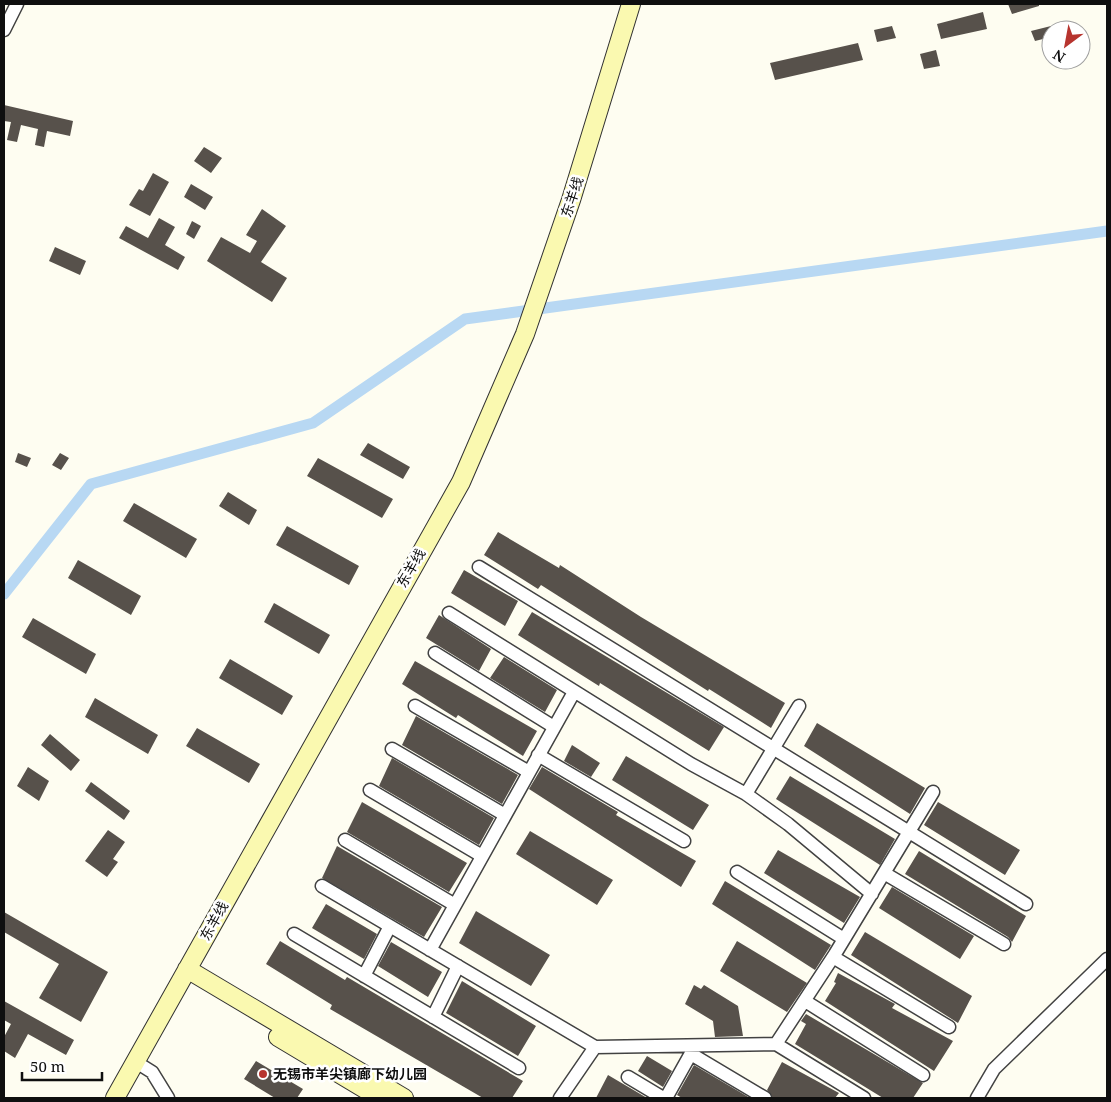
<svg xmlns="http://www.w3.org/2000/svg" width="1111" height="1102" viewBox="0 0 1111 1102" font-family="'Noto Serif','Noto Sans SC',serif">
<rect width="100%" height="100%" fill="#fefdf1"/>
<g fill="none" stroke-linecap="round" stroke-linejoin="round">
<!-- canal -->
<path stroke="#b8d8f3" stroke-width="11" d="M4,594L91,484L313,423L465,319L1107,231"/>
</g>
<!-- building -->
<path fill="#57514b" d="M1008,4H1039V6L1012,14Z
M983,12L987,29L941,39L937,24Z
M892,26L896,38L877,42L874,30Z
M1051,26V37L1035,41L1031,31Z
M858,43L863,60L775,80L770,63Z
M936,50L940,66L924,69L920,54Z
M4,105L73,121L70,136L47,131L44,147L35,145L38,129L21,125L17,142L7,140L11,122L4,121Z
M204,147L222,158L211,173L194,161Z
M153,173L169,182L150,216L129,205L139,189L143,191Z
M191,184L213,197L205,210L184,197Z
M262,209L286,226L261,262L287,278L272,302L207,261L221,237L250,253L257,241L246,235Z
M159,218L175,227L165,245L185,257L178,270L119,238L126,226L148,238Z
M192,221L201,226L194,239L186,234Z
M55,247L86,261L80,275L49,261Z
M368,443L410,467L403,479L360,455Z
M18,453L31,458L27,467L15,462Z
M60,453L69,458L61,470L52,465Z
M318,458L393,499L382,518L307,476Z
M228,492L257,510L249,525L219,506Z
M134,503L197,539L186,558L123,521Z
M287,526L359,566L349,585L276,545Z
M498,532L559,568L560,565L641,617L785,703L771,728L709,689L708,691L541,585L538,589L484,555Z
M78,560L141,596L131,615L68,578Z
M464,570L518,601L505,626L451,593Z
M274,603L330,635L319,654L264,622Z
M532,612L724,727L709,751L600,683L599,686L518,635Z
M439,615L491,649L479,671L426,638Z
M33,618L96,654L86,674L22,637Z
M504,657L557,690L545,712L490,678Z
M230,659L293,696L282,715L219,678Z
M415,661L537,731L523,756L458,715L456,718L402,684Z
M95,698L158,735L148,754L85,717Z
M416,716L518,775L502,804L402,745Z
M817,723L925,788L910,814L804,746Z
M197,728L260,764L249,783L186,746Z
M50,734L80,760L71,771L41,745Z
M572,745L600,763L591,777L564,761Z
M626,756L709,805L693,830L612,780Z
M392,758L494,818L479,845L379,786Z
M28,767L49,781L39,801L17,786Z
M542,767L618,812L616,815L696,861L681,887L529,789Z
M790,776L895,839L880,865L776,799Z
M91,782L130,811L124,820L85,791Z
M362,802L467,863L449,892L347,832Z
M938,802L1020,850L1005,875L924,825Z
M108,830L125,842L113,859L118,862L107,877L85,861Z
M530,831L613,880L597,905L516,854Z
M337,846L442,907L424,937L322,878Z
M778,850L860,897L844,923L764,873Z
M919,851L1026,916L1012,942L1008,937L905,874Z
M725,881L831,945L815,970L712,904Z
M892,887L974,936L960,959L879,908Z
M326,904L377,934L364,959L312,928Z
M476,911L550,955L531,986L459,943Z
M4,912L108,972L81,1022L39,998L59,964L4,932Z
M865,932L972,996L958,1023L851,955Z
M280,941L345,980L347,977L523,1081L512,1098H483L330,1009L332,1005L266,964Z
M737,941L807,983L787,1012L720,971Z
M391,942L442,972L428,997L378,966Z
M838,973L895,1004L892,1008L953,1041L934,1071L825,1001L836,983L834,982Z
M462,981L536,1026L518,1056L446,1013Z
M694,985L701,989L704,985L738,1006L743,1036L715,1037L713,1021L685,1004Z
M4,1001L74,1040L66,1055L28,1034L15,1058L4,1051V1037L11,1024L4,1020Z
M806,1014L923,1083L913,1098H883L795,1044L806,1024L801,1021Z
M647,1056L672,1071L663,1087L638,1071Z
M256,1061L303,1089L297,1098H275L244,1079Z
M782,1062L839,1093L835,1098H773L767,1090Z
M694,1065L750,1098H682L677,1095Z
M608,1075L647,1098H596Z"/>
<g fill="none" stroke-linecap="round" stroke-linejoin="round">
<!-- street casing -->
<g stroke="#424242" stroke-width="15">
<path id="street" d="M4,30L17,4
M479,567L1026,904
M449,613L691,764L746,794L788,824L872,894
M435,653L554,727
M415,706L529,772
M392,749L505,815
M538,755L684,841
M370,790L482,856
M746,794L799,706
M345,840L455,905
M737,872L844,939
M884,873L1004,944
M322,886L595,1047
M294,934L519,1068
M430,950L574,692
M833,957L949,1027
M364,976L390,926
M805,1001L923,1075
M433,1017L458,966
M776,1044L864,1098
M691,1054L765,1098
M136,1062L152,1072L168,1098
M628,1077L663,1098
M560,1098L595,1047L776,1044L835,954L933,792
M666,1098L694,1048
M977,1098L994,1069L1107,959"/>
</g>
<!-- secondary casing -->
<g stroke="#313131" stroke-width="20">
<path id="secondary" d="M187,969L404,1098
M278,1037L380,1098
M115,1098L461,482L525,334L571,200L631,4"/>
</g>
<!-- street -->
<use href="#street" stroke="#fff" stroke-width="12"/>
<!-- secondary -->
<use href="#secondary" stroke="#faf9b0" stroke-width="18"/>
</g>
<!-- markers -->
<circle fill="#b7342e" stroke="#fff" stroke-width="2" cx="263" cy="1074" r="5"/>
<g text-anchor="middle" stroke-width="5" stroke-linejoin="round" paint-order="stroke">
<!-- street labels -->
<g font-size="14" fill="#0f0f0f" stroke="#fff">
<text transform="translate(572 197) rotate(-72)" y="5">东羊线</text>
<text transform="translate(411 568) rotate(-60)" y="5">东羊线</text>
<text transform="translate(214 921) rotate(-61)" y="5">东羊线</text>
</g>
<!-- poi labels -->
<g font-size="14" font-weight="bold" fill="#0f0f0f" stroke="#fff" text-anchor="start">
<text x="273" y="1079">无锡市羊尖镇廊下幼儿园</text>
</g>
</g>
<!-- border -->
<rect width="1111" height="1102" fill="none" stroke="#0f0f0f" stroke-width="10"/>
<!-- north arrow -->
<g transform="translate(1066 45) rotate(212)"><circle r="24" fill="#ffffff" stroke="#9f9f9f"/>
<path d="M0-4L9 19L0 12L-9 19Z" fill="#b7342e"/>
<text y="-8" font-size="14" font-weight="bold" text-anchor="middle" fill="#0f0f0f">N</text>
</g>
<!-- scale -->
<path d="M22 1072v8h80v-8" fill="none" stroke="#0f0f0f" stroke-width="2.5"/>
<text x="30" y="1072" font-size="15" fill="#0f0f0f" stroke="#ffffff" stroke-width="4" paint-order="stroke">50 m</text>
</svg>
